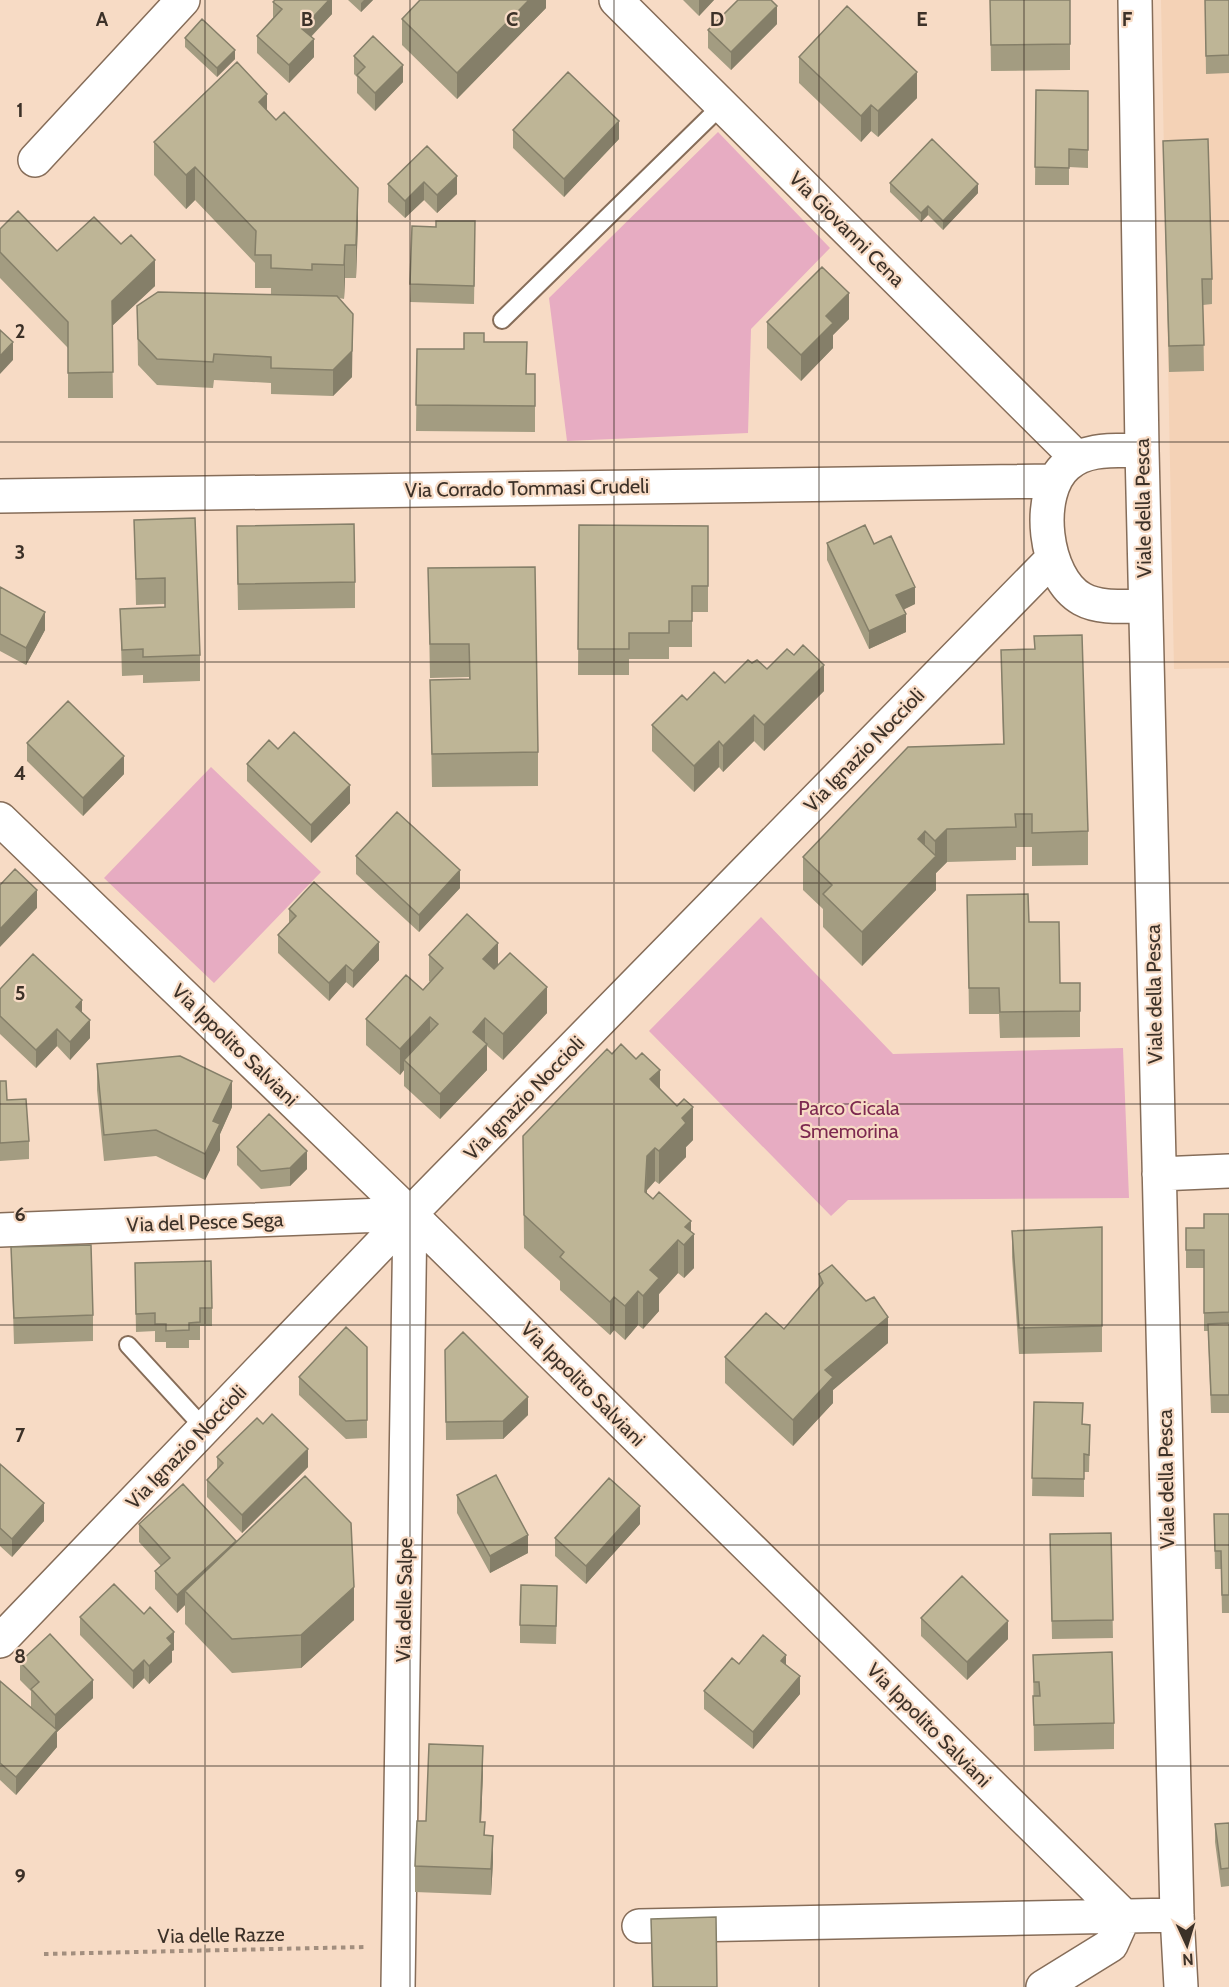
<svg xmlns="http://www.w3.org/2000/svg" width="1229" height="1987" viewBox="0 0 1229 1987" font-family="Cabin,sans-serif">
<rect width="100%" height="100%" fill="#f7dbc5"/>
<!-- built -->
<path fill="#f4d2b6" d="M1161,0H1229V668L1174,669Z"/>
<!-- green -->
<path fill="#e7acc2" d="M718,132L830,248L751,329L748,433L567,441L549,298Z
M211,767L321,872L214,983L104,878Z
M761,917L893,1054L1123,1048L1129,1198L848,1200L831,1216L649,1031Z"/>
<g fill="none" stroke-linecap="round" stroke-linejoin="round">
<!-- service casing -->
<g stroke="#866d59" stroke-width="20">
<path id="service" d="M502,320L722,105
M128,1345L204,1428"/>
</g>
<!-- minor casing -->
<g stroke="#866d59" stroke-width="36">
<path id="minor" d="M616,0L1077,458
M1135,0L1142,450L1177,1915L1181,1987
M35,160L183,0
M1142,450C1117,451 1087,447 1067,465C1034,493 1044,578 1082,599C1100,609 1125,606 1145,606
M0,496L1054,481
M0,819L410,1214L1124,1916
M1159,1174L1229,1171
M0,1230L410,1214L398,1987
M0,1641L410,1214L1052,559
M639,1926L1177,1915
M1043,1987L1111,1945L1124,1916"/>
</g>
<!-- path -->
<path stroke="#a28e7e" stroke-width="4" stroke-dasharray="4.5 4.5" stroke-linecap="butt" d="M44,1954L365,1947"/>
<!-- service -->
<use href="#service" stroke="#fff" stroke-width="16"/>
<!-- minor -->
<use href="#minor" stroke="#fff" stroke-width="33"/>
</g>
<!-- wall -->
<path fill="#a39c81" d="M332,0V14L311,37L314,57L289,83L257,53V36L273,18V2Z
M348,0H373L361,12Z
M546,0V8L457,99L402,45V19Z
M683,0H714L699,16Z
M990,0H1070V70L991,71Z
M1205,0H1229V73L1206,74Z
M777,24L731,70L708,48V30Z
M185,38L235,59L217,77L185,47Z
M354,56L403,82L375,111L357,93V77L354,74Z
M799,57L917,98L878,137L871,131L861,142L799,83Z
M1036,90L1088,91V168L1069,167V185H1035Z
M267,111L358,222L356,278H345L344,299L339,298L352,377L333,396L271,394V383L214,380L213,388L157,385L138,365L137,306L271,294V288H255V263L195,200L186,209L154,175V142Z
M513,130L619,139L564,197L513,148Z
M1163,141L1212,279V304L1203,305L1204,371L1169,372Z
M427,146L457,194L437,213L424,200L405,218L388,202V184Z
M890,183L978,193L943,230L928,215L921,222L890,192Z
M412,226L475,239L474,304L410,302Z
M0,229L57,251L155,286L112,326L113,398H68V348L0,278Z
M849,319L833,335V348L801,381L767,348V322Z
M484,342L527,374H535V432L416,431L417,349H464Z
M195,518L200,655V681L143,683V675L122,676L120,609L165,607V604L136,605L134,520Z
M579,525L708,526V612H692V647H669V659H629V675H578Z
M827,543L874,544L915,604L903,610L906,632L869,649L827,560Z
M237,552L355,582V608L238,610Z
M428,568L538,752V786L432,787L430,680L469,679V677L430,678Z
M0,587L45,630L26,665L0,651Z
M1001,650L1088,831V865L1032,866V847H1016V860L947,862L936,873V890L862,966L823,927V909L803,890V857L1003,744Z
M752,663L824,691L764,751L754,741L723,772L719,767L694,792L652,751V725L687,700L725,683Z
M27,743L124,774L83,816L27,761Z
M278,749L350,803L311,843L247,781V764Z
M356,856L460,888L419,932L356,874Z
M967,895L1029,922L1060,983L1080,1011V1037L1000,1038L999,1014H969Z
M289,909L379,960L353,988L346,982L329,1001L278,953V935L289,924Z
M429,955L498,965L547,1013L503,1060L487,1046V1070L440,1119L404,1086V1070L400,1075L366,1045V1019L423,990L430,982L429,981Z
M0,989L82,1013L90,1038L70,1060L57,1046L36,1068L0,1034Z
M612,1054L660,1088L693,1140L686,1147V1157L659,1184L655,1181L647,1190V1193L691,1232L694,1268L684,1278L678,1273L659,1294V1311L643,1329L638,1325L625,1340L614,1330L610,1335L560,1290V1281L524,1248L523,1136Z
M97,1064L232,1107L220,1134V1150L205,1180L156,1156L104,1161L97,1090Z
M0,1081L7,1100L29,1141V1159L0,1161Z
M237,1147L307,1169L290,1186L261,1189L237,1165Z
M1229,1214V1413H1211L1208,1331H1204V1268H1186V1228H1204Z
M1102,1227V1352L1019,1354L1012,1257V1231Z
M11,1247L93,1315V1341L14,1344Z
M135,1263L212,1308V1326H200V1340H189V1348H166V1342H155V1331L136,1332Z
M819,1274L888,1343L833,1390V1403L793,1446L725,1383V1357L784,1329L819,1287Z
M367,1347V1438L346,1439L299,1395V1377Z
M445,1350L528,1415L503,1439L446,1440Z
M1034,1402L1083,1424L1090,1425L1089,1472H1084V1497L1032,1496Z
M263,1424L308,1467L242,1533L207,1497V1480L217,1469V1457Z
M0,1464L44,1521L12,1557L0,1546Z
M457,1495L528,1553L490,1573L457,1513Z
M1214,1514H1229V1613H1222L1221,1569H1215Z
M139,1524L236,1543L354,1620L301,1668L232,1673L185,1624V1605L177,1613L155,1589V1571L161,1566L139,1542Z
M640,1524L586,1584L555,1556V1538Z
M1111,1533L1113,1638L1052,1639L1050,1534Z
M557,1604L556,1644L520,1643V1625Z
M80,1617L174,1650L172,1651V1662L149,1684L144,1678L133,1689L80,1635Z
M921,1618L1008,1639L967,1680L921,1636Z
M1033,1655L1114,1723V1749L1034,1751Z
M20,1662L93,1698L57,1732V1747L16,1795L0,1780V1681L31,1707V1691L20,1680Z
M739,1664L786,1666L800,1694L753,1749L704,1709V1691Z
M483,1772L481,1822L493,1862L491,1895L415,1892V1866L426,1821Z
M1229,1823V1886L1221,1887L1215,1842V1824Z
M651,1919L717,1987H652Z"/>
<!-- shaded-wall -->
<path fill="#857f69" d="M329,0H332V14L302,46V29Z
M364,0H373L361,12V3Z
M529,0H546V8L457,99V73Z
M699,0H714L699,16Z
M777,6V24L731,70V52Z
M314,39V57L289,83V65Z
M235,50V59L217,77V68Z
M403,65V82L375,111V93Z
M917,72V98L878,137V111Z
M267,94V128L259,102Z
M871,105V131L861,142V116Z
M619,121V139L564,197V179Z
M195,167V200L186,209V175Z
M457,176V194L437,213V195Z
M424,182V200L405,218V201Z
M978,184V193L943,230V221Z
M358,188V222L356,278V245Z
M928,206V215L921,222V213Z
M345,245V278L344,299V265Z
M155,260V286L112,326V301Z
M849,293V319L833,335V348L801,381V355L826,316Z
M353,314L352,377L333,396V370Z
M13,342V360L0,374V356Z
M915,587V604L896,613V595Z
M45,612V630L26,665V648Z
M906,614V632L869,649V631Z
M824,665V691L764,751V725Z
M754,715V741L723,772V746Z
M719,741V767L694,792V766Z
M124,756V774L83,816V798Z
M350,785V803L311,843V825Z
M947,829V862L936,873V890L862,966V932L935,857V841Z
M925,831V865L918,839Z
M460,870V888L419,932V915Z
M37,890V908L0,947V929Z
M379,942V960L353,988V971Z
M498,943V969L483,985V959Z
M346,965V982L329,1001V983Z
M547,987V1013L503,1060V1034Z
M82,1000V1018L76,1007Z
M430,1017V1043L404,1060V1070L400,1075V1049Z
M485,1018V1044L473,1032Z
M90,1020V1038L70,1060V1042Z
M57,1029V1046L36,1068V1050Z
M487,1044V1070L440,1119V1094Z
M660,1070V1104L650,1079Z
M232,1081V1107L220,1134V1150L205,1180V1154L213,1121Z
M693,1107V1140L686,1147V1157L659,1184V1151L682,1118Z
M655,1148V1181L647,1190L645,1225L647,1156Z
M307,1151V1169L290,1186V1168Z
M691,1221V1237L694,1234V1268L684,1278V1245L685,1227Z
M678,1240V1273L659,1294V1311L643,1329V1296L650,1270Z
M638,1291V1325L625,1340V1306Z
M614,1297V1330L610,1335V1302Z
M888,1317V1343L833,1390V1403L793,1446V1420L825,1370Z
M528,1397V1415L503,1439V1421Z
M308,1449V1467L242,1533V1515Z
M44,1503V1521L12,1557V1539Z
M640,1506V1524L586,1584V1566Z
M528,1535V1553L490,1573V1556Z
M236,1541V1559L185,1591V1605L177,1613V1595Z
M354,1587V1620L301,1668V1635Z
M1008,1621V1639L967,1680V1662Z
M174,1632V1650L172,1651V1662L149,1684V1666L167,1638Z
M786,1655V1673L781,1661Z
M144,1660V1678L133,1689V1671Z
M800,1676V1694L753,1749V1732Z
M93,1680V1698L57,1732V1747L16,1795V1777L55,1731V1715Z
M483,1746V1772L480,1848V1822Z
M493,1836V1862L491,1895V1869Z"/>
<!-- building -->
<path fill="#beb596" stroke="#857f69" stroke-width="1.5" d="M275,0H329L302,29L314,39L289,65L257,36L282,9L273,2Z
M420,0H529L457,73L402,19Z
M738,0H771L777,6L731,52L708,30Z
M990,0H1070V44L991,45Z
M1205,0H1229V55L1206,56Z
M847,6L917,72L878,111L871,105L861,116L799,57Z
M202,19L235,50L217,68L185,38Z
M373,36L403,65L375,93L357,75L365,67L354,56Z
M237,62L267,94L259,102L276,120L284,112L358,188L356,245H345L344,265L312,264V270L271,268V255H255L256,231L195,167L186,175L154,142Z
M568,72L619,121L564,179L513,130Z
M1036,90L1088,91V150L1069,149V168L1035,167Z
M932,139L978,184L943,221L928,206L921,213L890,183Z
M1208,139L1212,279H1202L1204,345L1169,346L1163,141Z
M427,146L457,176L437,195L424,182L405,201L388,184Z
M18,211L57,251L94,217L121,244L131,235L155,260L112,301L113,372L68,373V322L0,252V229Z
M436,221H475L474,286L410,284L412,226L436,227Z
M822,267L849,293L826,316L833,323L801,355L767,322Z
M158,292L337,296L353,314L352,351L333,370L271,368V357L214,354L213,362L157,359L138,339L137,306Z
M0,330L13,342L0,356Z
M464,333H484V342H527L526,374H535V406L416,405L417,349H464Z
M195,518L200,655L143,657V649L122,650L120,609L165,607V578L136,579L134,520Z
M354,524L355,582L238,584L237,526Z
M579,525L708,526V586H692V621H669V633H629V649H578Z
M865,525L874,544L891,536L915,587L896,595L906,614L869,631L827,543Z
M535,567L538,752L432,754L430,680L470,679L469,644H430L428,568Z
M0,587L45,612L26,648L0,634Z
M1082,635L1088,831L1032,833V814H1015L1016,827L947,829L935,841L925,831L918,839L936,856L862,932L823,894L832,885L803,857L908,747L1004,744L1001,650L1035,649L1034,636Z
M803,645L824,665L764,725L754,715L723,746L719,741L694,766L652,725L682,695L687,700L714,672L725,683L748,660L752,663L757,660L767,669L787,649L794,655Z
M68,701L124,756L83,798L27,743Z
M294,732L350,785L311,825L247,764L269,740L278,749Z
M397,812L460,870L419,915L356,856Z
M15,869L37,890L0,929V885Z
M314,882L379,942L353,971L346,965L329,983L278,935L296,916L289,909Z
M1028,894L1029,922H1059L1060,983H1080V1011L1000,1012L999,988H969L967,895Z
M467,914L498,943L483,959L494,969L510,953L547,987L503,1034L485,1018L473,1032L487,1044L440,1094L404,1060L438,1024L430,1017L400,1049L366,1019L406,975L423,990L443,968L429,955Z
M33,954L82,1000L76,1007L90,1020L70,1042L57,1029L36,1050L0,1016V989Z
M621,1044L636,1059L642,1053L660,1070L650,1079L677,1106L684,1099L693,1107L682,1118L686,1123L659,1151L655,1148L647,1156L645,1192L653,1199L659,1192L691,1221L685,1227L694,1234L684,1245L678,1240L650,1270L659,1278L643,1296L638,1291L625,1306L614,1297L610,1302L560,1257L564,1252L524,1215L523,1136L607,1049L612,1054Z
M180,1056L232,1081L213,1121L220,1124L205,1154L156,1130L104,1135L97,1064Z
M0,1081H6L7,1100L26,1099L29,1141L0,1143Z
M269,1114L307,1151L290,1168L261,1171L237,1147Z
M1204,1214H1229V1312L1204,1313V1250H1186V1228H1204Z
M1102,1227V1326L1019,1328L1012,1231Z
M91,1245L93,1315L14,1318L11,1247Z
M211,1261L212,1308H200V1322L189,1323V1330L166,1331V1324H155V1313L136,1314L135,1263Z
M832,1265L866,1301L874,1297L888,1317L825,1370L833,1377L793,1420L725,1357L766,1313L784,1329L823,1283L819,1274Z
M1229,1323V1395H1211L1208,1324Z
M346,1327L367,1347V1420L346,1421L299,1377Z
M463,1332L528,1397L503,1421L446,1422L445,1350Z
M1034,1402L1083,1403L1082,1424L1090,1425L1089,1455L1084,1454V1479L1032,1478Z
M272,1414L308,1449L242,1515L207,1480L223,1463L217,1457L257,1418L263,1424Z
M0,1464L44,1503L12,1539L0,1528Z
M496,1475L528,1535L490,1556L457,1495Z
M305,1476L351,1523L354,1587L301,1635L232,1639L185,1591Z
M609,1478L640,1506L586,1566L555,1538Z
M183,1484L236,1541L177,1595L155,1571L170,1558L139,1524Z
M1214,1514H1229V1595H1222L1221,1551H1215Z
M1111,1533L1113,1620L1052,1621L1050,1534Z
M962,1576L1008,1621L967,1662L921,1618Z
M114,1584L144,1614L150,1607L174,1632L167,1638L172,1644L149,1666L144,1660L133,1671L80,1617Z
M521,1585L557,1586L556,1626L520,1625Z
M50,1634L93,1680L55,1715L31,1689L39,1682L20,1662Z
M763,1635L786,1655L781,1661L800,1676L753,1732L704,1691L732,1658L739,1664Z
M1112,1652L1114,1723L1034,1725L1033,1696H1040L1039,1682H1034L1033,1655Z
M0,1681L57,1730L16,1777L0,1763Z
M429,1744L483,1746L480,1822H485L484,1835L493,1836L491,1869L415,1866L417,1821H426Z
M1229,1823V1868L1221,1869L1215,1824Z
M716,1917L717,1987H653L651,1919Z"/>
<!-- grid -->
<path fill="none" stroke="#3c3128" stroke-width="1.5" stroke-opacity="0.55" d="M205,0V1987M410,0V1987M614,0V1987M819,0V1987M1024,0V1987M0,221H1229M0,442H1229M0,662H1229M0,883H1229M0,1104H1229M0,1325H1229M0,1545H1229M0,1766H1229"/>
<g text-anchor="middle" stroke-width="4.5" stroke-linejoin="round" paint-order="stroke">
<!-- street labels -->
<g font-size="20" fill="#3c3128" stroke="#f7dbc5">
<text transform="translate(847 229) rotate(45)" y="7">Via Giovanni Cena</text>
<text transform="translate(527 488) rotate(-1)" y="7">Via Corrado Tommasi Crudeli</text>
<text transform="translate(1143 508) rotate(-91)" y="7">Viale della Pesca</text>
<text transform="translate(864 750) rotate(-46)" y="7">Via Ignazio Noccioli</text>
<text transform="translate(1154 994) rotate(-91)" y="7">Viale della Pesca</text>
<text transform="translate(235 1045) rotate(44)" y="7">Via Ippolito Salviani</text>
<text transform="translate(524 1098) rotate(-46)" y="7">Via Ignazio Noccioli</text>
<text transform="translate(205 1222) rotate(-2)" y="7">Via del Pesce Sega</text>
<text transform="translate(583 1384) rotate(45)" y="7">Via Ippolito Salviani</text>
<text transform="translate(186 1447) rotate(-46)" y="7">Via Ignazio Noccioli</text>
<text transform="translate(1166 1479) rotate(-91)" y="7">Viale della Pesca</text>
<text transform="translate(404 1600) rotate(-89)" y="7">Via delle Salpe</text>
<text transform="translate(929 1725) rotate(45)" y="7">Via Ippolito Salviani</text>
<text transform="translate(221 1935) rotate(-1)" y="7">Via delle Razze</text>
</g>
<!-- park labels -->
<g font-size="20" fill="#7d2950" stroke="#f7dbc5">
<text x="849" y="1115">Parco Cicala<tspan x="849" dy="23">Smemorina</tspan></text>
</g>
</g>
<g font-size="20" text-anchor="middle" font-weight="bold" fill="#3c3128" stroke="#f7dbc5" stroke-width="4.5" stroke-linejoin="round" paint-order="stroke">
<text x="102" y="26">A</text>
<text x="307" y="26">B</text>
<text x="512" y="26">C</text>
<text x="717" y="26">D</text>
<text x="922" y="26">E</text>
<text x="1127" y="26">F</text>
<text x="20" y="117">1</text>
<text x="20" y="338">2</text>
<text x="20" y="559">3</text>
<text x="20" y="780">4</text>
<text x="20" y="1000">5</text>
<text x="20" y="1221">6</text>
<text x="20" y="1442">7</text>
<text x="20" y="1663">8</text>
<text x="20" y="1883">9</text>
</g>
<!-- north arrow -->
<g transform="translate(1187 1945) rotate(176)" stroke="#f7dbc5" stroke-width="4.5" paint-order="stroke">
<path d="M0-4.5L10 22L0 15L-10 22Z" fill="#3c3128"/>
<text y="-9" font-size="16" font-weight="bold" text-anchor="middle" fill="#3c3128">N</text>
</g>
</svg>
